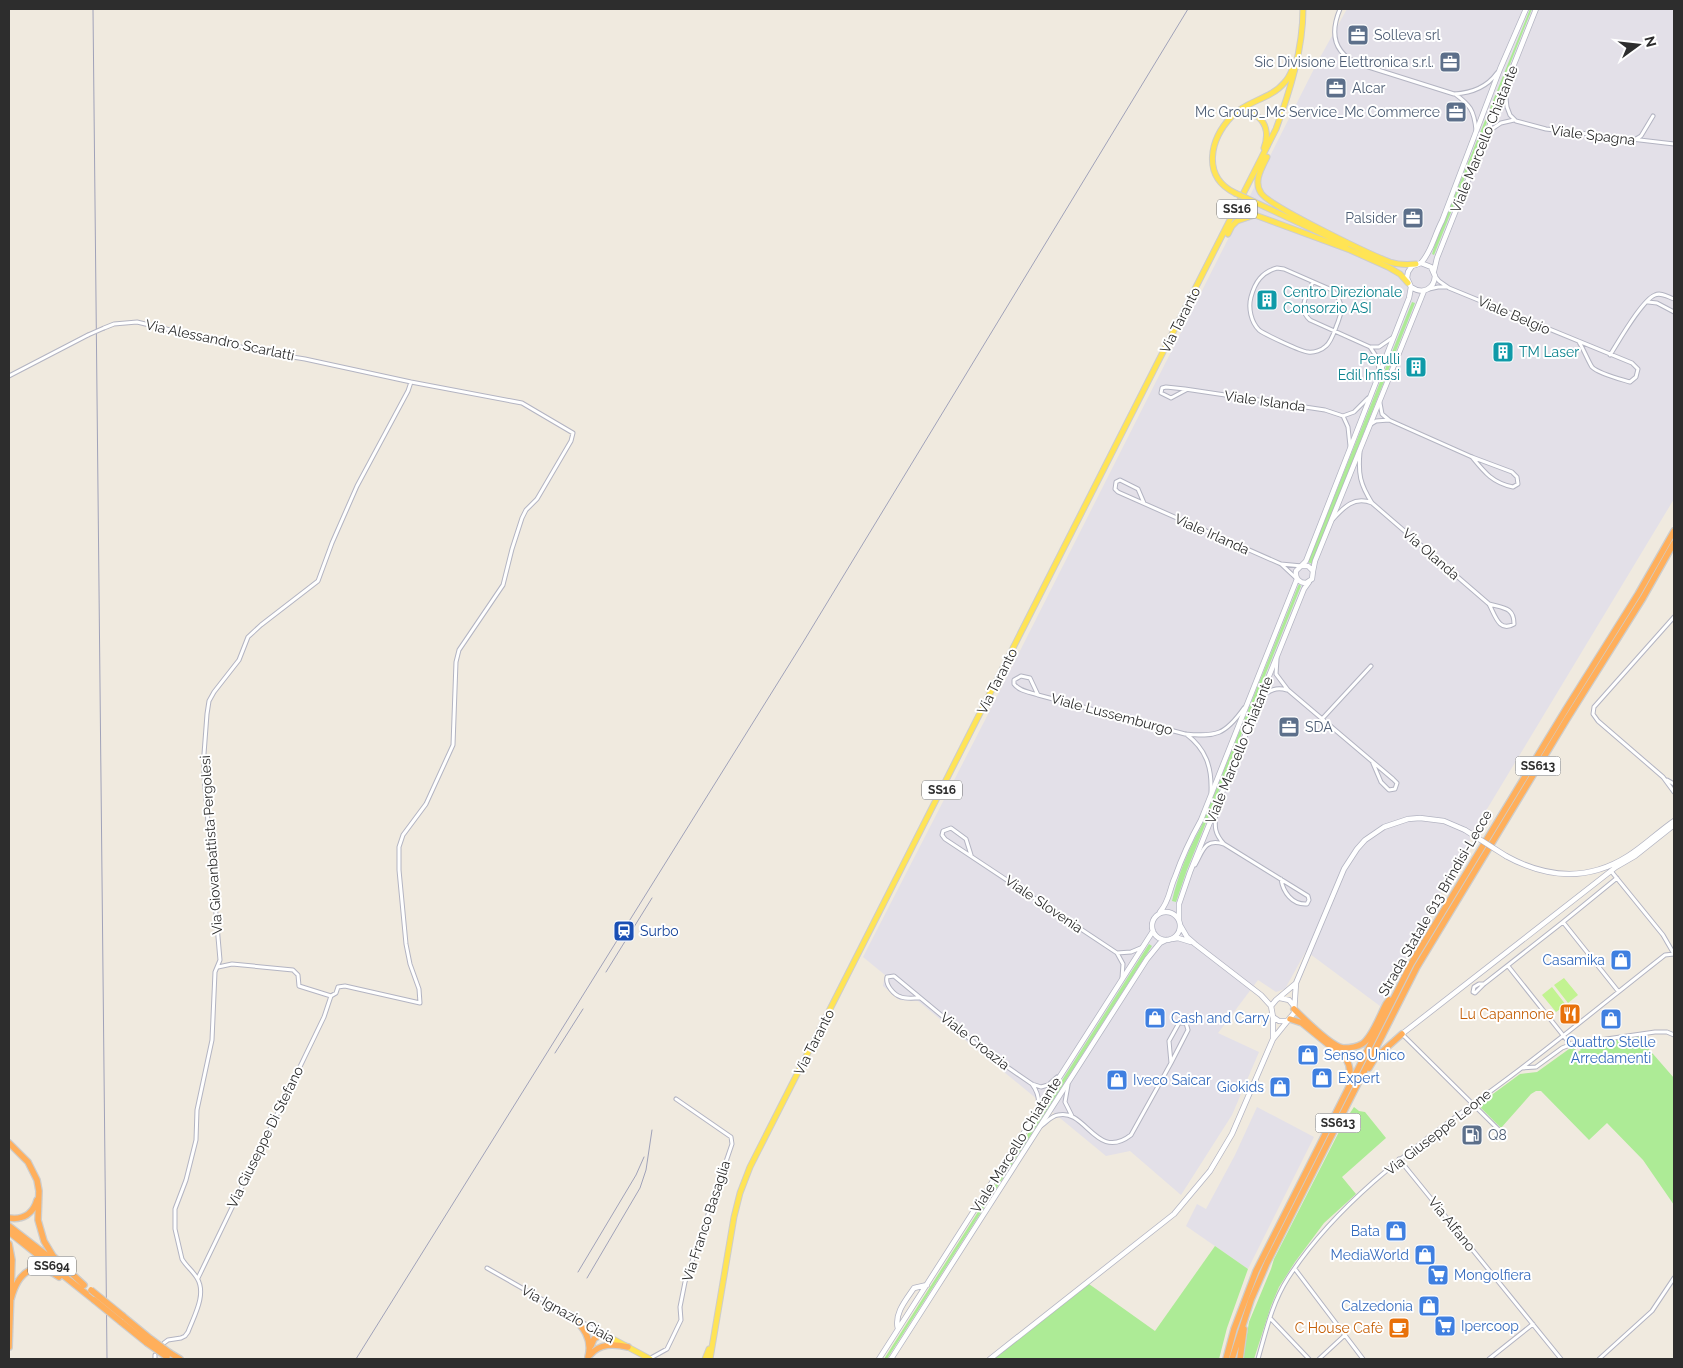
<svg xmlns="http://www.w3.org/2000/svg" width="1683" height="1368" viewBox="0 0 1683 1368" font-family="Raleway,sans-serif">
<rect width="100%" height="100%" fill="#f0eadf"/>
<!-- industrial -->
<path fill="#e3e0e8" d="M1347,9H1674V499L1481,819L1380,1006L1306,951L1285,989L1276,992L1258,980L1231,1016L1218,1033L1259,1052L1232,1115L1181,1195L1130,1151L1106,1156L918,1001L900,1000L883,986L885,975L863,957L984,722L1318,61Z
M1257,1107L1314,1137L1248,1269L1186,1226L1197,1204L1206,1209L1235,1155Z"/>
<!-- green -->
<path fill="#adeb96" d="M1530,9H1532L1434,255L1432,254L1438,234L1444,222Z
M1412,302L1415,303L1312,564L1308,562Z
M1299,584L1301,586L1297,596L1187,870L1176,902L1172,901C1178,875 1188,850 1201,827L1298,586Z
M1149,944L1152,946L887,1359H884Z
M1640,1036V1039L1674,1078V1205L1643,1160L1607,1123L1589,1140L1541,1091H1536L1531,1094L1501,1128L1478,1105L1520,1074L1537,1072L1569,1049L1573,1047L1578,1052L1581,1050L1577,1046Z
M1354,1107L1359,1111L1365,1112L1386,1138L1342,1177L1356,1194L1324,1223L1295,1262L1279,1287L1271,1306L1254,1359H1243L1249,1322L1271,1269L1274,1259L1344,1122Z
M1215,1246L1248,1269L1227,1328L1219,1359H994L1089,1284L1155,1331Z"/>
<!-- pitch -->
<path fill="#c2f391" d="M1564,978L1578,995L1568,1003L1554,985Z
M1552,987L1566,1005L1556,1012L1542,995Z"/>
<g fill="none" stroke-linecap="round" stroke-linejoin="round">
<!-- street casing -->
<g stroke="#b3b4c2" stroke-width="5">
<path id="street" d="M1340,9C1330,33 1333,53 1359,64L1454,94C1472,93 1487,87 1497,73
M1505,90L1507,107L1510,115L1516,121L1546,129L1674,144
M1455,94C1470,105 1474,110 1476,130
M1489,131L1501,123L1514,120
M1636,139L1641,136L1653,116
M1277,268L1284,269L1332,290C1342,299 1343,310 1338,322C1335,329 1332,341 1326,346C1322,350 1314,353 1308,352C1302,352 1264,334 1259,330C1251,322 1248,308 1251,297C1255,282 1262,272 1277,268Z
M1435,276L1439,281L1449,288L1632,363L1638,369L1636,377L1630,382C1620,379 1599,374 1592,367C1589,363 1583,348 1579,342
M1313,282C1307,294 1297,309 1310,320L1370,347L1378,359L1379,373
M1429,289L1438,287H1447
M1648,302L1657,303L1674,312
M104,328L114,324L137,322L262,352L305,359L411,382L522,403L573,433L571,441L537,499L526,510L522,518L512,549L503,585L459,650L456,662L453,745L426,804L403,835L399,847V870L406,944L410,964L419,989L420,1003L345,986L338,987L336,993L331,996L299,986L298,975L293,970L232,964L218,967
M1371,347H1379L1392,338
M1610,355C1619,341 1642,300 1655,295C1661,292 1668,297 1674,299
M9,376L88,335
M1186,390L1171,398L1161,393L1162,388L1166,387L1185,389L1325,410L1343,416L1354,412L1368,398
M1380,403L1382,414L1389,420L1472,457L1512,472L1517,477L1518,484L1513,487C1493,483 1485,473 1472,457
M1343,416L1348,427L1350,446
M1371,424L1376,421L1389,420
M1360,452C1358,474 1360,484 1372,503L1489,604C1495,615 1499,633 1514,624C1514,607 1503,608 1489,604
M1144,503L1138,489L1120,480L1116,482L1115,489L1118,492L1281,564L1297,579
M1333,519C1344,507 1354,496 1372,503
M1281,564L1302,566
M1674,617L1594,707L1593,714L1598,721L1663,777L1674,792
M1277,659L1276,674L1288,690L1393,779L1397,783L1395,789L1389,790L1381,782L1372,761
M1038,695L1030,678L1021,676L1014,680V684C1019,691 1029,692 1038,695L1185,734C1216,737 1225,735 1244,708
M1261,697C1270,690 1276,687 1287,690
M1322,719L1371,666
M1186,734C1206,749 1212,767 1211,792
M1667,780L1674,784
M1216,810C1215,825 1213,832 1224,844
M971,855L966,839L951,828L943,831L942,835L945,839L1117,953
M1195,865C1203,851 1204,838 1224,844L1308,896L1309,900L1307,904C1292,905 1283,892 1281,879
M1611,871L1663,935L1674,954
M1563,922L1618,991
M1508,966L1570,1044
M1122,978L1123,964L1117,953L1131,952L1143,947
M1484,984H1479L1474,987L1473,992L1475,993L1484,984L1563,922L1617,878
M919,998C914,998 906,999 901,997C894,995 885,985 887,977L894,976L987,1053L1032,1084L1041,1087L1048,1085L1057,1077
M1179,1023H1186L1188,1030L1171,1063L1169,1041Z
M1402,1034L1501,1132
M1522,1068L1536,1067L1562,1048L1572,1044L1655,1032H1667L1674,1035
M1032,1084C1038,1092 1040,1099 1038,1109
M1068,1085L1065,1102L1072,1116
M1041,1126C1047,1122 1051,1116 1058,1115C1086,1108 1096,1162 1131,1135L1171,1063
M1399,1159L1561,1359
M487,1268L571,1316
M1295,1269L1363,1359
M198,1278L324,1017L331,996
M1271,1319L1309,1359
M578,1320L601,1333
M164,1343L168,1340L181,1338L185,1336L188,1332C194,1316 207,1294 197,1278C193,1271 186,1266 182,1259L175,1229V1209L186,1180L196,1140L197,1110L212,1040L215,972L220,960L204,776V754L207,714L209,701L214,692L239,660L248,637L261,625L318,581L332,543L357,486L408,391L411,382
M155,1359V1355
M649,1359L667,1349L681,1320L680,1307L685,1282L732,1144L731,1137L676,1099
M1258,1359C1266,1331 1272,1303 1288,1278C1343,1193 1431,1136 1511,1076C1563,1037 1614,995 1665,955L1674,954
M1319,1359L1345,1335
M1489,1359L1533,1324
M1599,1359L1652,1311L1674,1278"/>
</g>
<!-- secondary casing -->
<g stroke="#b3b4c2" stroke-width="6">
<path id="secondary" d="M1421,263C1432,251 1434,236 1442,221L1500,69L1526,9
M1434,271L1437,258L1536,9
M1302,566H1308L1313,571L1312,579L1306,583C1299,583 1295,578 1296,571L1306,561L1409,298L1411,287L1407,278L1408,272L1412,266L1421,263L1431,267L1435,276C1434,289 1423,295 1411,287
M1313,571L1315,561L1424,291
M1506,856C1546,878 1587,882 1628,856C1644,846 1658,832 1674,821
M1152 926a14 14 0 1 1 28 0a14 14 0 1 1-28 0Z
M1160,912C1170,900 1169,890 1175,877C1182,857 1191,838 1201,820L1297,579
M1179,920V904L1190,872L1304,589L1309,582
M1180,925L1187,937L1195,944L1261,995L1271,1006
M1172,939L1178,938L1191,942
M1280,998L1289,1000L1294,1006
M1287,1021H1279L1273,1017L1271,1006L1276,1000L1295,984
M1402,1034L1616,867L1635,856L1674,825
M1273,1038V1017
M898,1329C894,1314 905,1301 914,1288L927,1285
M879,1359L1153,931
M891,1359L1147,959L1160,943L1166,940
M990,1359L1174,1214L1210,1171L1232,1134L1273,1039L1294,1013L1296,983L1344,869L1357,849L1365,840L1384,827L1408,819L1420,818L1444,821L1465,830"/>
</g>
<!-- primary casing -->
<g stroke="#cdcdcd" stroke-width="7">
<path id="primary" d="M1235,115C1259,107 1272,126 1264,148
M1267,157C1262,168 1253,181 1261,193C1269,206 1371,255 1390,262C1399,265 1406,265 1416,264
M1235,193C1201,176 1210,139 1232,116C1246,101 1271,99 1284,83C1287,80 1290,75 1292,70
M1246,198L1342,243L1348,244
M1228,234L1232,226L1237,221L1255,215L1350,250L1388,267L1400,274L1408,283
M602,1333L650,1359
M705,1359L709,1349
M710,1359L734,1217L740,1193L750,1167L1276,129C1290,91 1303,49 1303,9"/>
</g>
<!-- highway casing -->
<g stroke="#cdcdcd" stroke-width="8">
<path id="highway" d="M1294,1009C1303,1018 1331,1046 1343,1048C1348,1048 1357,1047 1362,1044C1372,1038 1380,1015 1386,1004L1389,1000
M1290,1019L1302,1023L1346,1059C1351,1067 1351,1073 1348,1080
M1369,1068L1375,1058L1402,1034
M9,1143L28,1162L37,1180L39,1191L38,1220L44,1241L53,1256L84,1285
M9,1218C23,1220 33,1214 37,1200
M9,1226L54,1261
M9,1232L94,1300
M9,1244L12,1260L9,1347
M11,1299C18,1272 34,1259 59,1277
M571,1315C583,1327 593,1339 588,1357
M123,1316L151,1339
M121,1322L147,1343
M591,1346L594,1339L602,1333
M170,1353L180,1359
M590,1355C600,1343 614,1344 628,1347
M1226,1359L1234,1329L1256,1271L1411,964L1566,709L1638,594L1674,531
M1232,1359L1251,1300L1267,1263L1417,967L1567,719L1643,598L1674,543
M1240,1359L1244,1329"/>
</g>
<!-- street -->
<use href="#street" stroke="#fff" stroke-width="3"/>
<!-- secondary -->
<use href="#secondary" stroke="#fff" stroke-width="4.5"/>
<!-- primary -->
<use href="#primary" stroke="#ffe455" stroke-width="5"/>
<!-- highway -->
<use href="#highway" stroke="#ffaf5b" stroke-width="5.5"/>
<!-- rail -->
<path stroke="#a0a2b9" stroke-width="1" d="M93,9L107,1359
M606,972L652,898
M555,1053L583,1009
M578,1272L636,1175L644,1157
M587,1278L640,1188L646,1170L652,1130
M356,1359L802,644L1188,9"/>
<!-- street-bridge casing -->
<g stroke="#b3b4c2" stroke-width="5" stroke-linecap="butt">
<path id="street-bridge" d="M88,335L104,328"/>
</g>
<!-- secondary-bridge casing -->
<g stroke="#b3b4c2" stroke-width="6" stroke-linecap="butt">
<path id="secondary-bridge" d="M1465,830L1506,856"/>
</g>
<!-- primary-bridge casing -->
<g stroke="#cdcdcd" stroke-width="7" stroke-linecap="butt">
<path id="primary-bridge" d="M1235,193L1246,198"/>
</g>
<!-- highway-bridge casing -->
<g stroke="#cdcdcd" stroke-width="8" stroke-linecap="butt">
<path id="highway-bridge" d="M91,1290L123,1316
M94,1300L121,1322
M151,1339L170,1353
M147,1343L167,1357"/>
</g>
<!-- street-bridge -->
<use href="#street-bridge" stroke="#fff" stroke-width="3"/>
<!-- secondary-bridge -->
<use href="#secondary-bridge" stroke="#fff" stroke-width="4.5"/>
<!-- primary-bridge -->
<use href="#primary-bridge" stroke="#ffe455" stroke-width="5"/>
<!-- highway-bridge -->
<use href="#highway-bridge" stroke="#ffaf5b" stroke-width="5.5"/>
</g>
<!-- icons -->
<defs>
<g id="office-square" transform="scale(1.125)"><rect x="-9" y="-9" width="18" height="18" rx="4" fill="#5c6f8a" stroke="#fff"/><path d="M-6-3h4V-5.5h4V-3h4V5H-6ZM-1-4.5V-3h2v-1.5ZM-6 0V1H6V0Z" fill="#fff"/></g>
<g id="building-square" transform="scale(1.125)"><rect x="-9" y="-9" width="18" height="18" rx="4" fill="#0f9aa8" stroke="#fff"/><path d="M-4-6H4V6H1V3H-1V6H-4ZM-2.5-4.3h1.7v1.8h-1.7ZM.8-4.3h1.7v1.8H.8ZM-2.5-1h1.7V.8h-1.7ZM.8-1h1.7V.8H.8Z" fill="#fff"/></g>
<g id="station-square" transform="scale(1.125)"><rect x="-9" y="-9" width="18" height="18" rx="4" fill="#1a4fb4" stroke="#fff"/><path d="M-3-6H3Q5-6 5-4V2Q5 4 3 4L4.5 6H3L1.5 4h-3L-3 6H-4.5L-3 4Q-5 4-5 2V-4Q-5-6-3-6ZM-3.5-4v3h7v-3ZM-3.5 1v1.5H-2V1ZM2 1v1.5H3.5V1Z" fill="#fff"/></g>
<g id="shop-square" transform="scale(1.125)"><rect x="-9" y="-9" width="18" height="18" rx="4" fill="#3f7fe0" stroke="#fff"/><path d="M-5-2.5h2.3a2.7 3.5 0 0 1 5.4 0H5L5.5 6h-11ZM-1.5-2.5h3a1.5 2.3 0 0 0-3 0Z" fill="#fff"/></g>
<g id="restaurant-square" transform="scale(1.125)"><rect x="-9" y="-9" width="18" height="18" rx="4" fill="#e8710a" stroke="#fff"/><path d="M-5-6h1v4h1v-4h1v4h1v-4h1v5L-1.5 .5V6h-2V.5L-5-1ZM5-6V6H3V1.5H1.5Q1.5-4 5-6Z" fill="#fff"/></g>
<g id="fuel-square" transform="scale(1.125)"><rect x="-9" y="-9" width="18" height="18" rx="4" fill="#5c6f8a" stroke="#fff"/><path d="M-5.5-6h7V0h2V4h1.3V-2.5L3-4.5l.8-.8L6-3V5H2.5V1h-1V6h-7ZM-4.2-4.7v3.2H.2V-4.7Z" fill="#fff"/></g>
<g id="supermarket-square" transform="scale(1.125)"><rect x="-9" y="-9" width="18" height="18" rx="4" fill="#3f7fe0" stroke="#fff"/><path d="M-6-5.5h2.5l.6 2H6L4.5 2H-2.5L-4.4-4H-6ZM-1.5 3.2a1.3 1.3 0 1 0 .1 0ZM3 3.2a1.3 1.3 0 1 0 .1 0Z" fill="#fff"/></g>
<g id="cafe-square" transform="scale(1.125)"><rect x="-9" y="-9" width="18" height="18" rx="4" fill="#e8710a" stroke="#fff"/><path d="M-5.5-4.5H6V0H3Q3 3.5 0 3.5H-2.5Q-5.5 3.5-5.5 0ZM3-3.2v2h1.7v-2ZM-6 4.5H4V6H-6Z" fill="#fff"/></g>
</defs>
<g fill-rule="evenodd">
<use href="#office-square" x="1358" y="35"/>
<use href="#office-square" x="1450" y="62"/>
<use href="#office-square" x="1336" y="88"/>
<use href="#office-square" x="1456" y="112"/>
<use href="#office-square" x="1413" y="218"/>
<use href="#building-square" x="1267" y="300"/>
<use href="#building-square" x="1503" y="352"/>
<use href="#building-square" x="1416" y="367"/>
<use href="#office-square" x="1289" y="727"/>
<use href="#station-square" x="624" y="931"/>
<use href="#shop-square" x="1621" y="960"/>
<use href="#restaurant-square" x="1570" y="1014"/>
<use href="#shop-square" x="1155" y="1018"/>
<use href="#shop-square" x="1611" y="1019"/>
<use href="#shop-square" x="1308" y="1055"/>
<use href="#shop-square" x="1322" y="1078"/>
<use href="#shop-square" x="1117" y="1080"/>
<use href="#shop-square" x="1280" y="1087"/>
<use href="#fuel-square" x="1472" y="1135"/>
<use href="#shop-square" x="1396" y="1231"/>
<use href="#shop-square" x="1425" y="1255"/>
<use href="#supermarket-square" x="1438" y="1275"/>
<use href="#shop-square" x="1429" y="1306"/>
<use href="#supermarket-square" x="1445" y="1326"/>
<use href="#cafe-square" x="1399" y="1328"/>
</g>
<g text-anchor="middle" stroke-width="4" stroke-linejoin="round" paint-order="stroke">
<!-- shield labels -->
<g fill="#fff" stroke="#6c6c6c" stroke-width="1">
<rect x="1217" y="199.5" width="40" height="19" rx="4"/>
<rect x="1515.5" y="756.5" width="45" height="19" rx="4"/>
<rect x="922" y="780.5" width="40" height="19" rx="4"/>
<rect x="1315.5" y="1113.5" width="45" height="19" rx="4"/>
<rect x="28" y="1256.5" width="48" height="19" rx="4"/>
</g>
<g font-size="12" font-weight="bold" fill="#2d2d2d">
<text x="1237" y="213">SS16</text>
<text x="1538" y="770">SS613</text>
<text x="942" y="794">SS16</text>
<text x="1338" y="1127">SS613</text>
<text x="52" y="1270">SS694</text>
</g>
<!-- service labels -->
<g font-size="14" fill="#4e5e75" stroke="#fff" text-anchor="start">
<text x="1374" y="40">Solleva srl</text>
<text x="1434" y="67" text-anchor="end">Sic Divisione Elettronica s.r.l.</text>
<text x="1352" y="93">Alcar</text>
<text x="1440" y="117" text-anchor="end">Mc Group_Mc Service_Mc Commerce</text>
<text x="1397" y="223" text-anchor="end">Palsider</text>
<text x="1305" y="732">SDA</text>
<text x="1488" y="1140">Q8</text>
</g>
<!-- street labels -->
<g font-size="14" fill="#2d2d2d" stroke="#fff">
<text transform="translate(1593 135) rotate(7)" y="5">Viale Spagna</text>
<text transform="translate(1484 139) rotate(-68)" y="5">Viale Marcello Chiatante</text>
<text transform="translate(1514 315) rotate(23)" y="5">Viale Belgio</text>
<text transform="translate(1180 320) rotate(-63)" y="5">Via Taranto</text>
<text transform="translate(220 340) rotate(12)" y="5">Via Alessandro Scarlatti</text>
<text transform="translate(1265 401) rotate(8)" y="5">Viale Islanda</text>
<text transform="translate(1212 534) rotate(24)" y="5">Viale Irlanda</text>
<text transform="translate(1431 554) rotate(41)" y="5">Via Olanda</text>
<text transform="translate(997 681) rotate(-63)" y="5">Via Taranto</text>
<text transform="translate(1112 714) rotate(15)" y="5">Viale Lussemburgo</text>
<text transform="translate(1239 750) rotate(-68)" y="5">Viale Marcello Chiatante</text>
<text transform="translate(211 845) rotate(-94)" y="5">Via Giovanbattista Pergolesi</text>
<text transform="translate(1435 903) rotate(-60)" y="5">Strada Statale 613 Brindisi-Lecce</text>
<text transform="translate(1044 904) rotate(34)" y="5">Viale Slovenia</text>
<text transform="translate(975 1041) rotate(38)" y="5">Viale Croazia</text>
<text transform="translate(814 1042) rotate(-63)" y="5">Via Taranto</text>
<text transform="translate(1438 1132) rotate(-38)" y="5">Via Giuseppe Leone</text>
<text transform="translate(265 1137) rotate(-64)" y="5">Via Giuseppe Di Stefano</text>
<text transform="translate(1016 1145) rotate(-58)" y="5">Viale Marcello Chiatante</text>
<text transform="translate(706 1221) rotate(-72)" y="5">Via Franco Basaglia</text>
<text transform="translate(1452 1224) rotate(51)" y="5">Via Alfano</text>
<text transform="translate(568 1314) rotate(29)" y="5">Via Ignazio Ciaia</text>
</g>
<!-- culture labels -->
<g font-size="14" fill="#0d838f" stroke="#fff" text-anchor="start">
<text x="1283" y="297">Centro Direzionale<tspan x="1283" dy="16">Consorzio ASI</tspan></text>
<text x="1519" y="357">TM Laser</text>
<text x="1400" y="364" text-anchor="end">Perulli<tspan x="1400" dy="16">Edil Infissi</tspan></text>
</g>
<!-- transit labels -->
<g font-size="14" fill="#164399" stroke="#fff" text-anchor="start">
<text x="640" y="936">Surbo</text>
</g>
<!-- shop labels -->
<g font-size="14" fill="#366cbe" stroke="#fff" text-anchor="start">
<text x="1605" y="965" text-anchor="end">Casamika</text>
<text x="1171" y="1023">Cash and Carry</text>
<text x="1611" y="1047" text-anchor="middle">Quattro Stelle<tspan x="1611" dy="16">Arredamenti</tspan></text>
<text x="1324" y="1060">Senso Unico</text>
<text x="1338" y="1083">Expert</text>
<text x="1133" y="1085">Iveco Saicar</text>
<text x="1264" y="1092" text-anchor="end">Giokids</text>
<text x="1380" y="1236" text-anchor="end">Bata</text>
<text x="1409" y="1260" text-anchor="end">MediaWorld</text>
<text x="1454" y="1280">Mongolfiera</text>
<text x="1413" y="1311" text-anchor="end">Calzedonia</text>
<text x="1461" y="1331">Ipercoop</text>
</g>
<!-- food labels -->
<g font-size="14" fill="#c56008" stroke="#fff" text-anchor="end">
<text x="1554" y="1019">Lu Capannone</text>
<text x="1383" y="1333">C House Cafè</text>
</g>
</g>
<!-- border -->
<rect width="1683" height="1368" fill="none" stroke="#2d2d2d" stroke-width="20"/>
<!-- north arrow -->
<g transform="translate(1638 45) rotate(75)" stroke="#ffffff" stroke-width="4" paint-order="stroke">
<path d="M0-4L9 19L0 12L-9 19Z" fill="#2d2d2d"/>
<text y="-8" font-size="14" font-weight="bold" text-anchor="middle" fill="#2d2d2d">N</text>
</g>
</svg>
